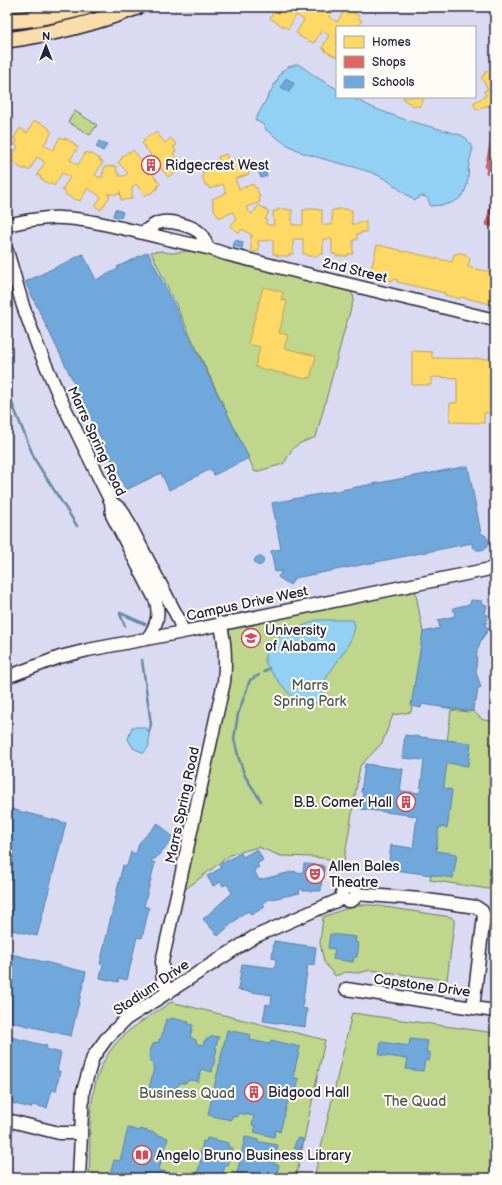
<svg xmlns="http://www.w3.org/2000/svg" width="502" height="1185" viewBox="0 0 502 1185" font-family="'Balsamiq Sans',sans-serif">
<rect width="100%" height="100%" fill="#e8e8f4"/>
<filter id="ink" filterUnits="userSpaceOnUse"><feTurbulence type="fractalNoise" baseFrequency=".025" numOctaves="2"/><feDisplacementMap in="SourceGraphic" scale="8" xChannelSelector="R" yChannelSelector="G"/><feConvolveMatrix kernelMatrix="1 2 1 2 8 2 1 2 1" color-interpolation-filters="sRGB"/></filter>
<g filter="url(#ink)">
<!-- built -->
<path fill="#dadaf2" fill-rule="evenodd" d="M7,7H495V1178H7ZM337,27H475V97H337Z"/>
<!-- green -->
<path fill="#bfd68c" stroke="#707c64" d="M7,7H56L28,13L7,15Z
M75,111L97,125L90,135L68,122Z
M162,251C173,256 181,250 191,251L347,289C351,291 353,294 354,298L344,332L316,437C307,441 298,442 291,451C288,455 287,460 283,464L255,472L151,252Z
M414,584L423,632L411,712L393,715L382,743L360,766L344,861L314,857L281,856L258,847L230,855L178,895L224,682L220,623Z
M451,710L469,712L473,711L483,720L495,721V890L430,880Z
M360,905H372L451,917L454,920V925L447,980L370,970L359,973L345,972L335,976L324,962L320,943L323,917L342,910Z
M171,1002L325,1040L296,1178H89C92,1128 82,1075 123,1036C137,1023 155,1013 171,1002Z
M352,1013L495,1033V1178H314Z"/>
<!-- water -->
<path fill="#92d1f3" stroke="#658ba9" d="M298,64L318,78L337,89V97H351L376,109L406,120L461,135L467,139L473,148C472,153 470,158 469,163C468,168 469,174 468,179C465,202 452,205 430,206C429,199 427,196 420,196L415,201L387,180L373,173L354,167L327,160L303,153L284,143L266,130L264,125L255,120L282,71L288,67Z
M316,620H353C362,634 331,667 325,681C323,687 323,694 322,700C315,704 310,707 301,704C294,701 267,669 265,661C264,656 267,650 267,645L280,636Z
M132,727H144L149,732V746L144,753L133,748L128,739Z"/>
<!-- homes -->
<path fill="#ffd966" stroke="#bda259" d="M276,7H335L329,17L337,22L345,10L349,12L350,11L359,16L358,18L362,20L358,27H337V56L336,57L325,51L326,50L322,48L329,35L322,30L314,43L310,41V42L299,36L300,35L296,33L304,20L296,15L288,29L284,26V27L270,18Z
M493,68L494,69H495V103L488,107L487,105L477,110L473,103L486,96L484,91L488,89L481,77L485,75L484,73Z
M402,97H425L419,107L415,105L414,106L404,100L405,99Z
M34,121L38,123L39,122L49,128V130L52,132L44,145L53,150L60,137L64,139L65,138L75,144L74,145L78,147L70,160L78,165L86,152L89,154L90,153L100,159L99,160L103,162L95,175L98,177H103L102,173H104V167L116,166L117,173H119V176H124L128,173L118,162L122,159L121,158L129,151L130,153L133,150L143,162L151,155L142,143L145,141L144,140L152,134L153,135L156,132L165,143L171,138L177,145L173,147L176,151L173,154L182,165L179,168L180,169L172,175V174L168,177L159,166L151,172L160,184L157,187L158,188L149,194L148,193L145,196L136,184L132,188V199L121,200L120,191V194H107L110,196L101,210L95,206L101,197L88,188L80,201L76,199L75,200L65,194L66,192L62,190L70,177L62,173L54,186L51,183L50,185L40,178L41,177L37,175L45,162L37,157L29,171L25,168L24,170L14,163V162L10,160L18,147L15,145L17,141L14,138L20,128L27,133Z
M226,154L229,162L242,157L244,161L245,160L249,169L248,170L249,174L235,179L239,189L253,184L255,188L256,187L260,197H259L260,202L246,207L248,211L252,214L259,205L269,212L265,219L267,220L265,223L269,225H274L273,211H278V209H288V210H292V225H303V210H307V209H317V210H322V225H332V210H337V209H347V210H352V224H359V222H366V232H361V234H357V240H353V254H348V256H336V254H332V239H323V254H318V256H307V254H303V239H293V254H289V256H277V254H273V240L258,241L259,251L251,252V236H253L242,229L239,233L230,226L236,219L233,212L219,218L217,214H216L212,203H214L212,199L226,193L223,184L209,189L208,185L206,186L202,176L204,175L202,171L216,166L214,163L219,161L218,157Z
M377,245L396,249L400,250V251L404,252V251L452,262L454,254H457L458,253L466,254V256L470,258L468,267L495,273V305L461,297L460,299L445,295V293L397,282L398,280L393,279V281L370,275Z
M263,287L283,292L281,300L287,301L279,333L288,335L284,348L316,356L310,378L307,377L306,379L255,367L260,347L248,344Z
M412,351L432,352V358L495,359V413H484V423L450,422V403H457V378L431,377V385H412Z"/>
<!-- shops -->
<path fill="#e06666" stroke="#a75259" d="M491,140L495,141V175L486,173L487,168H485Z
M495,181V227L486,225Z"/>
<!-- schools -->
<path fill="#6fa8dc" stroke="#5880ac" d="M286,78L294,83L289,92L281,87Z
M99,141L107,145L103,151L96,147Z
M264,167L267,176L261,178L258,170Z
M115,209L123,212L121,218L113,216Z
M235,240L243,242L242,248L233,246Z
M148,252L249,458L214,475L211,469L169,490L161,473L126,490L25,282L83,254L96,280L118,269L117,267Z
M468,466L481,533L486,536L489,541L488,544L485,549L482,550H477L472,546V543L295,578L290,585L278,577L282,571L275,572L271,551L281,549L272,503Z
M254.5 561a4.5 4.5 0 1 1 9 0a4.5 4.5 0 1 1-9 0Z
M471,600L482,601V604L487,605L485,614L488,615L486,624H484L489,629L481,640L477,651L476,672L481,687L476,690H478L476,701H474L473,711L467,710L466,711L422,704L421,708L411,706L423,632L440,628L438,620L455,616L453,608L470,604Z
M405,735L471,743L468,766L447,763L444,786V788L452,790L448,823L447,828L439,827L436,851L457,854L453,878L388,869L391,845L413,848L417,816L361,809L363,793L361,792L365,764L403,769L400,791L420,793L424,760L402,758Z
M7,808L66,823L37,936L7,929Z
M158,823L174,838L155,859H152V862L155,863L144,906L149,908L142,938L137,937L127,980L119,978L118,982L100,978L103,965L100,964L123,865L127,866L131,852L136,854L139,843Z
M257,849L263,860L257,864L259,867L254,870L259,880L295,871L296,873L303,872L304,864L322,865V866H324V872H322L321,891H303V889H301L299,890L300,893L267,900V901L263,903L265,907L251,915L249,911L245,913V912L218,936L203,919L232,893L227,884L223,886L221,882L213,886L207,876L221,868L219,865L241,853L243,857Z
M330,934L356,937L355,942L359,943L357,957H354L353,962L333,959L335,949L328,948Z
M274,941L316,947L314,965L308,964L302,1008L307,1009L305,1027L263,1021L266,1004L269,1005L271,1004L272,995L238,990L242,964L275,968L276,959L272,958Z
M7,953L86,972L71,1036L7,1021Z
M171,1018L189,1022L188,1024L193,1025L190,1037L196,1040L197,1044L203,1045L204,1041L213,1036L219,1037L215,1048H217L212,1072L201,1069L198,1082L190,1080L185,1083H179L176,1095L172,1094L171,1096L153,1092V1090L149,1089L154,1068H153V1065L150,1062L149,1055L150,1051L153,1044L155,1043L159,1042V1039H161L166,1019L170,1020Z
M227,1030L251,1035L250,1040L270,1044L271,1040L300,1047L293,1077L299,1079L293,1102L288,1101L280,1132L275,1130L274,1137L254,1132L256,1126L252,1125L254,1116L238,1113L237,1117L232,1116L231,1120L208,1115Z
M7,1036L47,1046L46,1049L61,1053L57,1071H60L56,1091L52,1090L47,1108L32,1105L31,1108L7,1102Z
M410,1039L428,1041L426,1052H430V1056L429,1061L425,1060L423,1071L406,1069L408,1059L379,1055L381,1042L409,1046Z
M493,1059H495V1069L491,1068L489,1064L490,1061Z
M128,1128L140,1131V1129L155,1133V1134L168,1138L165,1149H164L159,1170L169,1173L168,1178H109L114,1160L120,1161Z
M245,1137L259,1140V1142L261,1143V1142L278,1145L274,1164L279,1165L276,1177L271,1176V1178H236Z
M207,1138L229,1143L228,1147L233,1148L228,1166L225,1165L222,1178H196L201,1160L199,1159L203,1141L206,1142Z
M297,1138L303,1139L301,1150L294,1148Z"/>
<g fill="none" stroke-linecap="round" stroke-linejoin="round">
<!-- stream -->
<path stroke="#658ba9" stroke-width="2.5" d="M7,391L35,460L77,526
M120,613L145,624
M120,614L125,626
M142,660L151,724L149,732
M264,672L269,668
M259,675L250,680L238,714L234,739L239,759L245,776L261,801"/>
<!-- minor casing -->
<g stroke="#22223b" stroke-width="15">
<path id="minor" d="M7,225C25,221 43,217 62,218C82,218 102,224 122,228C151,235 179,242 208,248C206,244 204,238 201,234C194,226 169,219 158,223C153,225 147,230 142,233
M208,248L226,254L331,280L495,320
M7,251L23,306L38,347L60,398L111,502L112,515L156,601C160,616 156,626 148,638
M111,502L122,510L178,618L183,632
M7,677L60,657L88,650L183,632L495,568
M342 894a7 7 0 1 1 14 0a7 7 0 1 1-14 0Z
M356,894L420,899L476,907L482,911L484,916L473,1008
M346,989L453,1005L495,1011
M169,992L163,982L162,962L224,682C226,661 226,643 220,623
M7,1120L59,1133H80
M79,1178L83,1091L93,1057L106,1039L126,1019L254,937L343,898"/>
</g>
<!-- major casing -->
<g stroke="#22223b" stroke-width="18">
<path id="major" d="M7,21C34,20 60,14 86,7
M7,40C52,34 95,23 137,7"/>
</g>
<!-- minor -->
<use href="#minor" stroke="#fdfcf7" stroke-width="12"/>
<!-- major -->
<use href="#major" stroke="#fbddab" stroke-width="15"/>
</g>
</g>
<!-- icons -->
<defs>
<g id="building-ring" transform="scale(1)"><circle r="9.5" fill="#fdfcf7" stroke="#d1495b" stroke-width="1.5"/><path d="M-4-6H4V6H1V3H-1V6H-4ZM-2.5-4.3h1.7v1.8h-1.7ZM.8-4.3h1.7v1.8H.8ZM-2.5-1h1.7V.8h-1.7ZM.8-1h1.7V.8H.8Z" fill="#d1495b"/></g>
<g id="university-ring" transform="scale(1)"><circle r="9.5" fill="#fdfcf7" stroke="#d1495b" stroke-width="1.5"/><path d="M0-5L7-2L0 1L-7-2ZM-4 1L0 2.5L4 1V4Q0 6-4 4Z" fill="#d1495b"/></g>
<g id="theatre-ring" transform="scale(1)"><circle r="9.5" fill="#fdfcf7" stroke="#d1495b" stroke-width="1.5"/><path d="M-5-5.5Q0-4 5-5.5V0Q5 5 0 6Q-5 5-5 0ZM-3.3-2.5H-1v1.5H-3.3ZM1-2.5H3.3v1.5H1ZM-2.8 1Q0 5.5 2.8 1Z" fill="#d1495b"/></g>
<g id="library-ring" transform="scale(1)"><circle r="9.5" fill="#fdfcf7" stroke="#d1495b" stroke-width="1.5"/><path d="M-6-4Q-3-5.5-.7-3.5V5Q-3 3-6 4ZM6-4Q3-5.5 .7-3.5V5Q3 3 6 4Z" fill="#d1495b"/></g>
</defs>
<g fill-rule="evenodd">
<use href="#building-ring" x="151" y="165"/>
<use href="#university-ring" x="251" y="638"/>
<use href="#building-ring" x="406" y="802"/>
<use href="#theatre-ring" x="315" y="874"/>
<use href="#building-ring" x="254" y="1092"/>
<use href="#library-ring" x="142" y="1155"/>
</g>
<g text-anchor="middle" stroke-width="4" stroke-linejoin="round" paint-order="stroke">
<!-- poi labels -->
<g font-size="14" fill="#22223b" stroke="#fdfcf7" text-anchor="start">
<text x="165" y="170">Ridgecrest West</text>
<text x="265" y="635">University<tspan x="265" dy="16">of Alabama</tspan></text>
<text x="392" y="807" text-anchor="end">B.B. Comer Hall</text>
<text x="329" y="871">Allen Bales<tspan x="329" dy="16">Theatre</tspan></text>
<text x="268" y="1097">Bidgood Hall</text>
<text x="156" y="1160">Angelo Bruno Business Library</text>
</g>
<!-- street labels -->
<g font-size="14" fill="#22223b" stroke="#fdfcf7">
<text transform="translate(355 270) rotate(14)" y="5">2nd Street</text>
<text transform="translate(97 441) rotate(65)" y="5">Marrs Spring Road</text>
<text transform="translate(247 603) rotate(-12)" y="5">Campus Drive West</text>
<text transform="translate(182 805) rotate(-78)" y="5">Marrs Spring Road</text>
<text transform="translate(422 985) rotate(8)" y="5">Capstone Drive</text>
<text transform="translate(151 987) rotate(-34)" y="5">Stadium Drive</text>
</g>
<!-- park labels -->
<g font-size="14" fill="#515853" stroke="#fdfcf7">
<text x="310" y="690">Marrs<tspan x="310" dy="16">Spring Park</tspan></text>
<text x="187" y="1098">Business Quad</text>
<text x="415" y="1106">The Quad</text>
</g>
</g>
<!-- margin -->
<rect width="502" height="1185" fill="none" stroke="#fdfcf7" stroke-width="24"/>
<rect x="12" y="12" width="478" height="1161" fill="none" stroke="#22223b" stroke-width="1.5" filter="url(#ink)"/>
<!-- legend -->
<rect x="336" y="26" width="140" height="72" fill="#fdfcf7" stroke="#a5a5ac"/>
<rect x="344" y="36" width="20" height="12" fill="#ffd966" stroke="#a5a5ac"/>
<text x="372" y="46" font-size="12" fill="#22223b">Homes</text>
<rect x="344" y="56" width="20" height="12" fill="#e06666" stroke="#a5a5ac"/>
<text x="372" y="66" font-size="12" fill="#22223b">Shops</text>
<rect x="344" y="76" width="20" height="12" fill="#6fa8dc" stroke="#a5a5ac"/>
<text x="372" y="86" font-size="12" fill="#22223b">Schools</text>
<!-- north arrow -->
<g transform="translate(46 46)" stroke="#fdfcf7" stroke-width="3" paint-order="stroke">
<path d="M0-3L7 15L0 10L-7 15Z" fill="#22223b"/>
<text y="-6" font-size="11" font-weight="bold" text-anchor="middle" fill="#22223b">N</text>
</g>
</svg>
